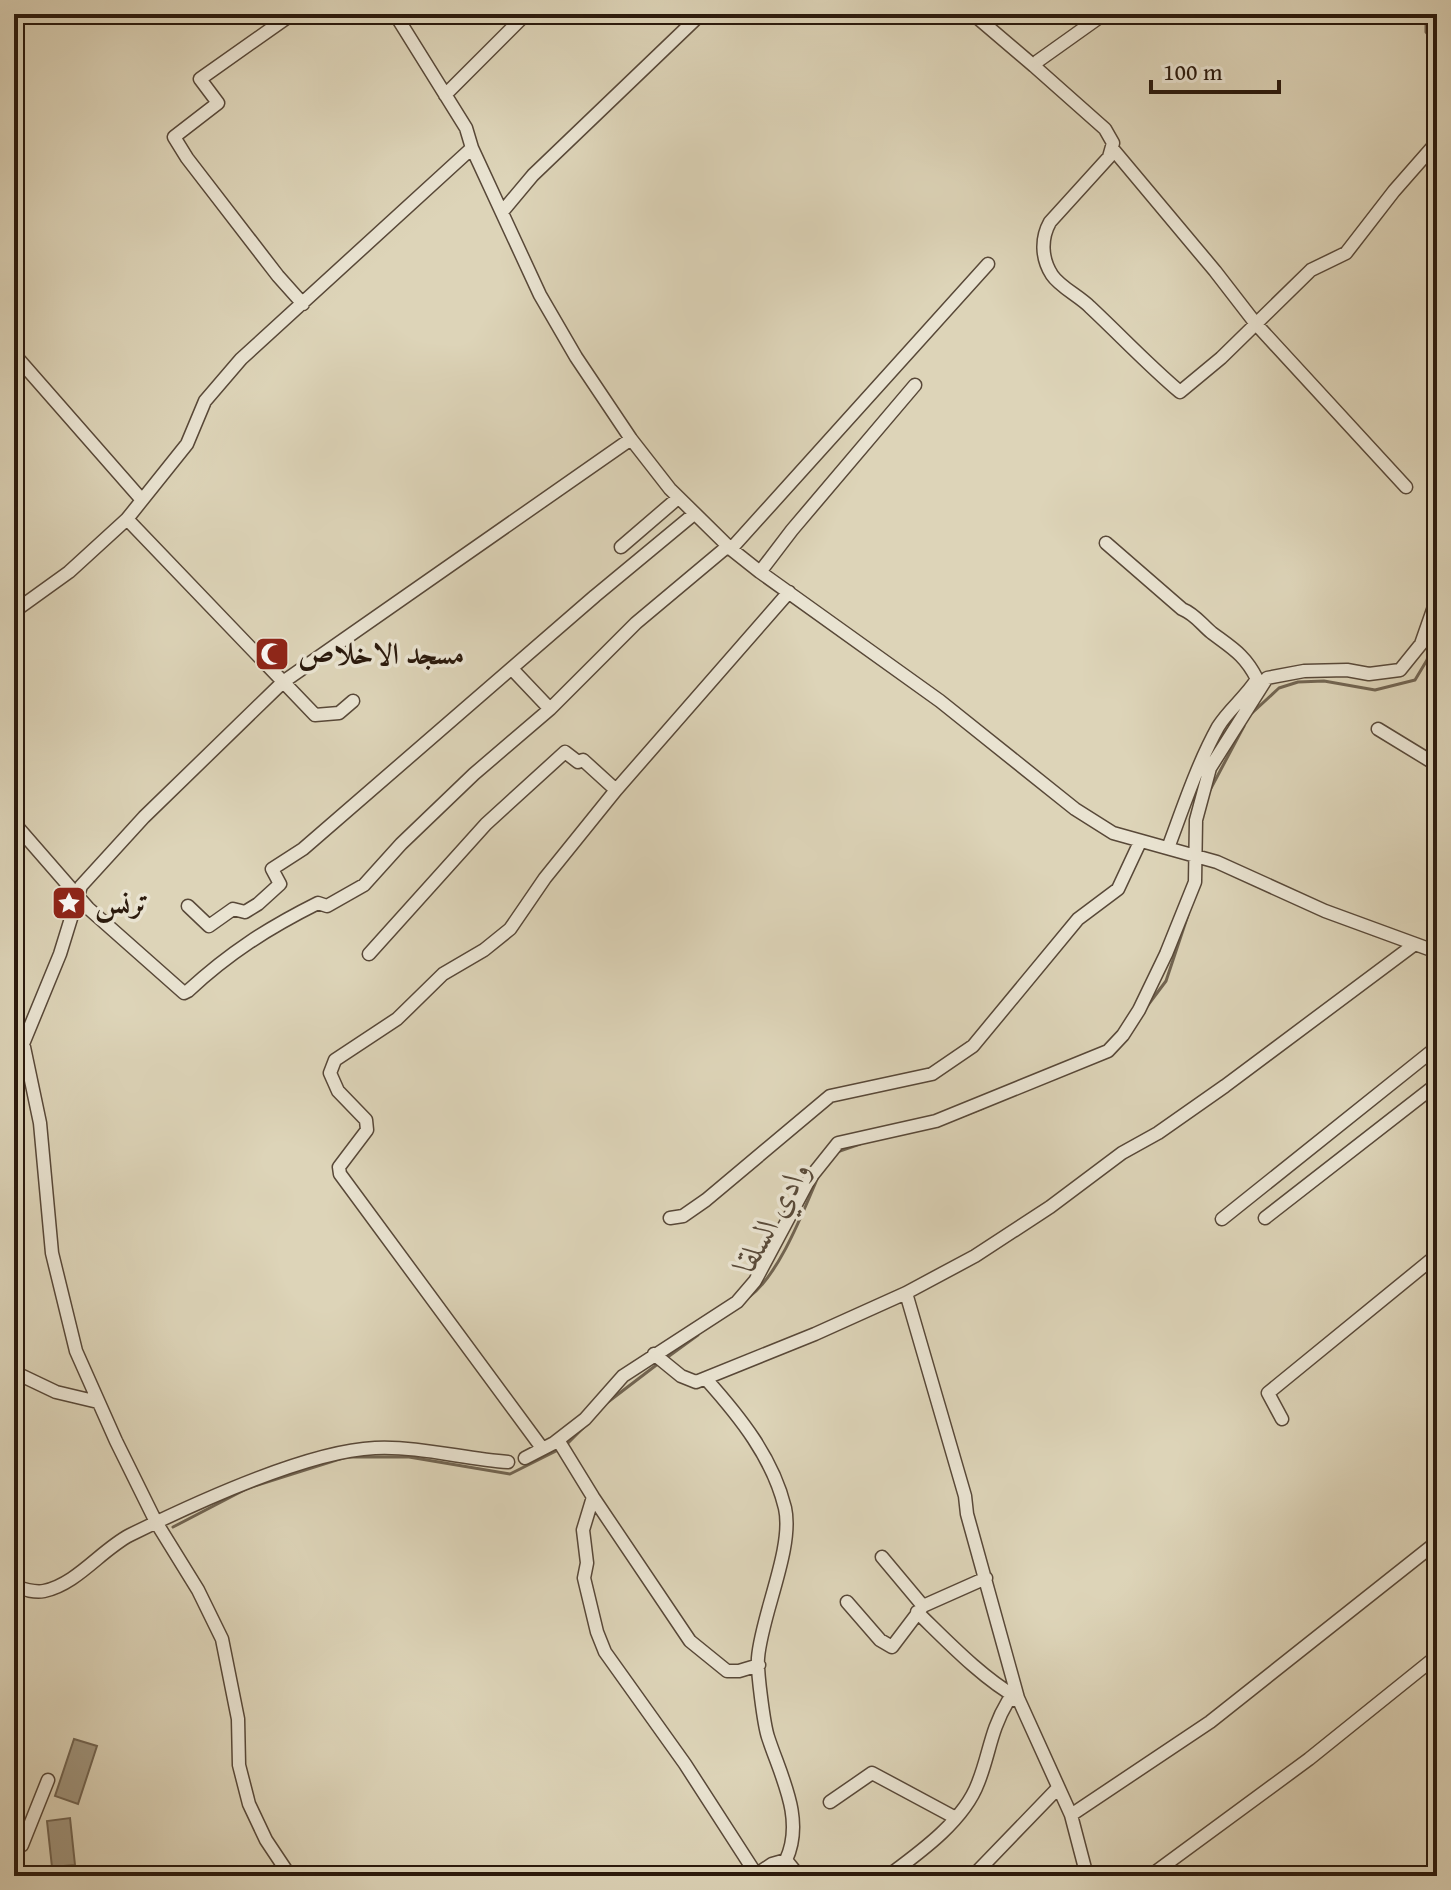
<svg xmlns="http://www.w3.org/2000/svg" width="1451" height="1890" viewBox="0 0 1451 1890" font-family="'Gentium Book Plus',Amiri,serif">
<rect width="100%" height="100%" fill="#ddd4b8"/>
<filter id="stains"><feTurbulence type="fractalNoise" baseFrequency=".0025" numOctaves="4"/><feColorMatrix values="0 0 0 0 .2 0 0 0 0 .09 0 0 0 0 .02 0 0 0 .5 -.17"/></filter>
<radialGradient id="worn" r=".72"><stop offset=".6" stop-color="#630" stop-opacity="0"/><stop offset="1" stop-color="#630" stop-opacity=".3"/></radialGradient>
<!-- water -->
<path fill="#a0957e" stroke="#716451" stroke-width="2" d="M74,1739L97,1746L78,1804L55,1796Z
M70,1818L75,1865L52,1867L47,1821Z"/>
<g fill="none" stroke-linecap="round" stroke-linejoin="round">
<!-- stream -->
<path stroke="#716451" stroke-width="3" d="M1426,14V32L1437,45
M1252,713L1279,688L1298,682L1324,681L1375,690L1415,680L1427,660L1437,627
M1210,790L1244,726
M1145,1009L1166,981L1188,915
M960,1117L983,1108
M837,1152L860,1144
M749,1297C779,1275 803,1212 818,1177
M665,1359L698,1335
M608,1402L659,1363
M566,1445L583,1428
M173,1527L248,1488L346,1457H409L510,1474L560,1449"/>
<!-- minor casing -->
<g stroke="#584838" stroke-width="15">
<path id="minor" d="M292,14L200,79L218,103L174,137L187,158L278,276L303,304
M395,14L466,128L472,148L540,295L576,357L631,439L670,489L731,549L760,572L940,701L1075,809L1113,833L1217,862L1325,911L1437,952
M973,14L1034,66
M1104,14L1038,61L1034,66L1105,129L1113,143L1109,157L1050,222C1041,238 1041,258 1052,275C1060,287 1079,296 1090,307C1120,335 1148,365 1180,392L1221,358L1311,270L1346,253L1394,191L1437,142
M445,95L526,14
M1112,148L1215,271L1256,324L1406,487
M502,212L533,175L701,14
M14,354L142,500
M127,519L315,715L339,713L353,701
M1106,543L1182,609C1195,614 1202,625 1212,633C1232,648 1245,655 1257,679C1246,697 1229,709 1218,727C1197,765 1183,808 1168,848
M621,547L678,498
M731,549L988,264
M760,572L792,530L915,385
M14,616L19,608L69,572L127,519L187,444L205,401L241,359L472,148
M512,669L550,709
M1378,729L1437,765
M14,823L88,908L184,993L188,991C229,953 268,928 318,903L327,906L364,885L401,844L474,774L550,709L636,623L728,546
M188,906L209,926L233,909L245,912L258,904L280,884L272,869L303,849L595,596L694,514
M369,954L486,824L565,752L578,762L583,760L616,790
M24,1047L40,1123L52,1253L76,1351L116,1441L156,1522L198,1590L222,1639L238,1719L239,1765L249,1804L266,1840L290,1876
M14,1083L23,1044L60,954L81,886L144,817L283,682L631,439
M670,1218L683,1216L706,1200L830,1096L932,1074L973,1046L1078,919L1118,889L1140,842
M1265,1218L1437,1084
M1222,1219L1437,1047
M906,1293L965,1496L967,1514L1018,1698L1071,1815L1087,1876
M654,1354L681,1376L696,1382L815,1334L906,1293L975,1256L1050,1207L1122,1153L1158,1133L1225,1086L1415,944
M14,1372L56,1392L98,1402
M706,1379C740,1417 773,1458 785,1508C794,1548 761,1616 758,1658C757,1672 764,1725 768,1737C781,1777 805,1819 786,1860
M1282,1419L1268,1393L1437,1255
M558,1440L593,1497L690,1641L727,1671H739L759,1665
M542,1448L340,1174L339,1167L367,1130L366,1120L338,1091L330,1073L335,1060L397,1019L443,974L484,950L510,929L545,878L616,790L789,592
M525,1458L554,1443L585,1419L623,1376L737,1302L755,1281L810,1178L838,1143L936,1121L1108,1051L1123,1035L1139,1010L1166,954L1195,882L1196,820L1210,768L1267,678L1304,671L1347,670L1369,674L1400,670L1421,644L1435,604
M593,1497L583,1530L587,1563L584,1578L597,1632L605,1652L685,1764L756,1874
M882,1557L923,1606
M14,1586C23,1589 34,1593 44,1591C77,1584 101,1550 130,1535C193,1504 307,1451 375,1448C420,1446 464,1459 508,1462
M847,1602L880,1640L892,1647L923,1606L986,1578
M917,1612C946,1640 983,1679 1018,1698
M830,1802L872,1773L954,1817
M1071,1815L1210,1722L1437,1542
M14,1844L22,1845L48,1780
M754,1876L772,1864L786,1860L799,1876
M888,1876C919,1853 964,1821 978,1783C990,1753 990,1731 1008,1701L1018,1698
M973,1876L1057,1789
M1150,1876L1309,1759L1437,1656"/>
</g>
<!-- minor -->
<use href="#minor" stroke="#e9e3d1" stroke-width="12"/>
</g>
<!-- icons -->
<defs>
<g id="mosque-square" transform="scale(1.8)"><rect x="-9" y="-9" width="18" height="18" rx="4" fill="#8f2418" stroke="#e9e3d1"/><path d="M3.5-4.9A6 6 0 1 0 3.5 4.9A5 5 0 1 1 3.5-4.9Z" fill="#fff"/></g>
<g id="sight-square" transform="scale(1.8)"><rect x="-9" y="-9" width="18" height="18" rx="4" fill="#8f2418" stroke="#e9e3d1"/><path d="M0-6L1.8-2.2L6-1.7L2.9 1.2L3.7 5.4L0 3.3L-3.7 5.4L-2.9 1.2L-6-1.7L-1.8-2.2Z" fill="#fff"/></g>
</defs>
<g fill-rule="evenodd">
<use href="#mosque-square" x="272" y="654"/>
<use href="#sight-square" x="69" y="903"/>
</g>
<g text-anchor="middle" stroke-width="7" stroke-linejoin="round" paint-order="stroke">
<!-- poi labels -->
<g font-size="30" font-weight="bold" fill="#2b1a0d" stroke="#e9e3d1" text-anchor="start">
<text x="298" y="664">مسجد الاخلاص</text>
<text x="95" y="913">ترنس</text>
</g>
<!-- water labels -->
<g font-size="32" font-style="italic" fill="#5a4b3a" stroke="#e9e3d1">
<text transform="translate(772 1216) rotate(-61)" y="11">وادي السلقا</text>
</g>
</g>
<!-- margin -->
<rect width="1451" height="1890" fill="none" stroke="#ddd4b8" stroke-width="48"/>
<rect x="16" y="16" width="1419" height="1858" fill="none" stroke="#2b1a0d" stroke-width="4"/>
<rect x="24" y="24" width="1403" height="1842" fill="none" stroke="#2b1a0d" stroke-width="2"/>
<!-- scale -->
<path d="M1151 80v12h128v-12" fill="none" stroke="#2b1a0d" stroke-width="4"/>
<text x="1163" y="80" font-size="24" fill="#2b1a0d" stroke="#e9e3d1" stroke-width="6" paint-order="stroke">100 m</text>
<rect width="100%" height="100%" filter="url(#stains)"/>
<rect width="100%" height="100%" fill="url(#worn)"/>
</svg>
